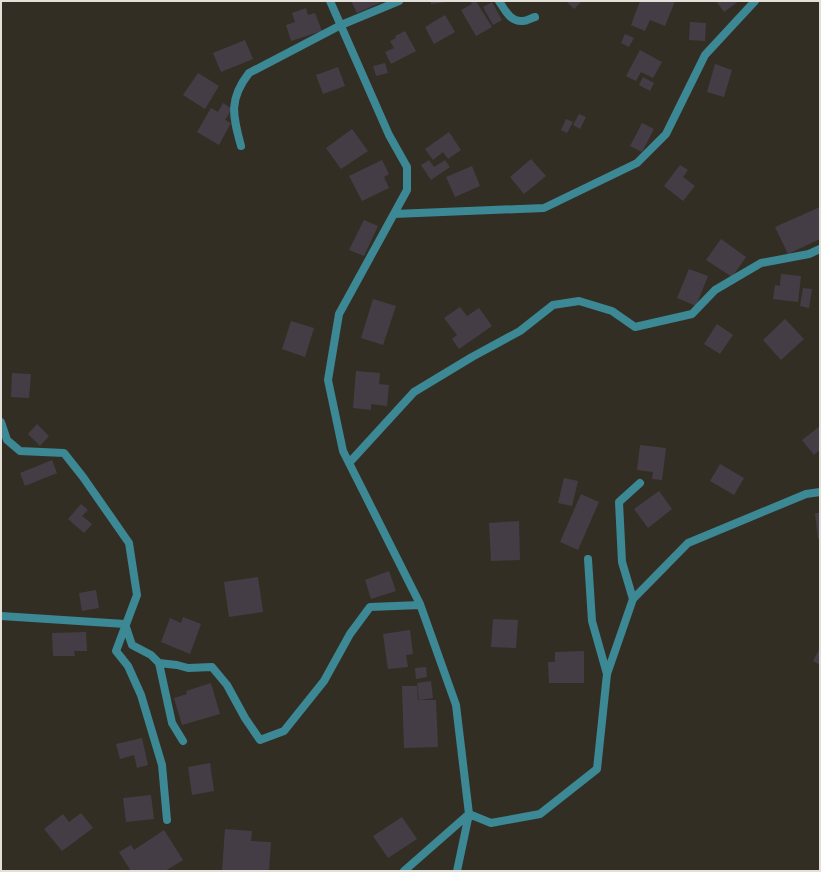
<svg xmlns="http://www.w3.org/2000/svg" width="821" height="872" viewBox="0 0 821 872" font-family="'Alegreya Sans',sans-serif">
<rect width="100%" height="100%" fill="#322e24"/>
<!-- building -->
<path fill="#453d46" d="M351,1H384L357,13Z
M431,1H447V2L431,4Z
M470,1H476L492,27L476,36L461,10L472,4Z
M566,1H582L574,9Z
M640,1H675L665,26L650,20L645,31L631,25Z
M716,1H739L724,12Z
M492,2L502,20L493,25L483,7Z
M306,8L308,15L315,13L322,31L291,41L286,25L295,22L292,13Z
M445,15L455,32L434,44L425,27Z
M690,22L706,23L705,41L689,40Z
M405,31L416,51L391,64L385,52L394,48L390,41L396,38L395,36Z
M625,34L634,38L629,47L621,43Z
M245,40L253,59L221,72L213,53Z
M640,50L662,62L653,78L641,72L636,81L626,76Z
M385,63L388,73L376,76L373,66Z
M715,64L732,70L724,97L707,92Z
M338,67L345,86L323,94L316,75Z
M198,73L219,86L205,109L183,95Z
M643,77L654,83L650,91L639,85Z
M223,103L232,109L225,120L231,123L219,145L197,132L211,108L218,112Z
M579,114L586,117L580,129L573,125Z
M566,119L573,122L567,133L561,130Z
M642,123L654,129L642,152L630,146Z
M352,129L368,151L341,169L326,148Z
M449,132L461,150L448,159L443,152L433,160L425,149Z
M531,159L546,176L524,194L510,177Z
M382,160L389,174L384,177L389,188L362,201L349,176Z
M429,160L434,167L445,160L450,167L431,180L421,165Z
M680,165L688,170L683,177L695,186L683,201L664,186Z
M472,166L480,186L455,197L446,177Z
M820,207V239L788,254L775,227Z
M364,220L378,226L364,256L349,250Z
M721,239L746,257L732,277L706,260Z
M689,269L708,276L696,306L677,298Z
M781,274L801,276L798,302L773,299L775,285L780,286Z
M803,288L812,289L809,308L800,306Z
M373,299L396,306L383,345L361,338Z
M460,307L467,316L479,308L492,326L459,349L452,339L457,335L444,318Z
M785,319L804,339L781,360L763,340Z
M291,321L314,328L305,357L282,349Z
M717,324L733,335L720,354L704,344Z
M356,371L380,373L379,384L389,385L387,406L371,404V410L353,408Z
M12,373L31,374L29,398L11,397Z
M37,424L49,436L40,446L28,434Z
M820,426V450L814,455L802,440Z
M640,445L666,448L662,480L652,479L653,472L637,470Z
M52,460L57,473L25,486L20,473Z
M720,464L744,478L734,495L710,481Z
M564,478L578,481L572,506L558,503Z
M659,491L672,509L648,528L634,509Z
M581,494L599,502L578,550L560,542Z
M81,504L88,510L82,516L92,524L84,533L68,519Z
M815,513H820V539H818Z
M519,521L520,560L491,561L489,523Z
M389,571L396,591L371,599L365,580Z
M258,577L263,612L229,617L224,582Z
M96,590L99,608L82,611L79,593Z
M183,617L201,624L190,654L161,642L170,618L181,623Z
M493,619L518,620L516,648L491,647Z
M410,630L413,654L406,655L408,667L388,669L383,634Z
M86,632L87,651H74L75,656H53L52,633Z
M820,648V665L813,661Z
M584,651V683H549L548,662H555V652Z
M426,667L427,677L416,679L415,668Z
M431,681L433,698L419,700L417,683Z
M211,683L220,714L182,725L174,698L187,694L186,691Z
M402,686H417L418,700H436L438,747L404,748Z
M142,738L148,765L137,768L134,755L120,759L116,744Z
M210,763L214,791L192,795L188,767Z
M151,795L154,819L126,822L123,798Z
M81,813L93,828L62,851L44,829L63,814L69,822Z
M402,817L417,839L388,858L373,836Z
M225,829L252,831L251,841L271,842L269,871H222Z
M164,830L183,860L165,871H131L119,852L131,845L134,850Z"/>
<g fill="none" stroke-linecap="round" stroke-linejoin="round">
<!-- lane -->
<path stroke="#3c8894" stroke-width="8" d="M499,1C505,10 510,22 523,21C527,21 531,18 535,17
M241,146C233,116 228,100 249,73L341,25"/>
<!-- street -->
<path stroke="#3c8894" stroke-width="8" d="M330,1L389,135L407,167V190L339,314L328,380L343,451L420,604L456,705L469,814L457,871
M341,25L399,1
M394,214L544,208L637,163L666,134L705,55L755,1
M1,422L7,440L20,451L64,453L83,477L129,543L137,595L116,651L128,666L141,695L162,765L167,820
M349,463L414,392L472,357L520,331L553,305L579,301L612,311L635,327L692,314L715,290L761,263L809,254L820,249
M588,559L592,621L607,674
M633,599L622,562L619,502L640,483
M1,616L125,624L132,645L151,655L159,663L177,665L188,668L212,667L227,685L245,718L260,740L284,731L324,681L350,634L370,607L420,605
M159,663L172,723L183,741
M469,814L491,823L540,814L597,769L607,674L633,599L688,543L806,494L820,492
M404,871L469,814"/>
</g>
<!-- border -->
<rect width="821" height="872" fill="none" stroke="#e3e0da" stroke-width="4"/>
</svg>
